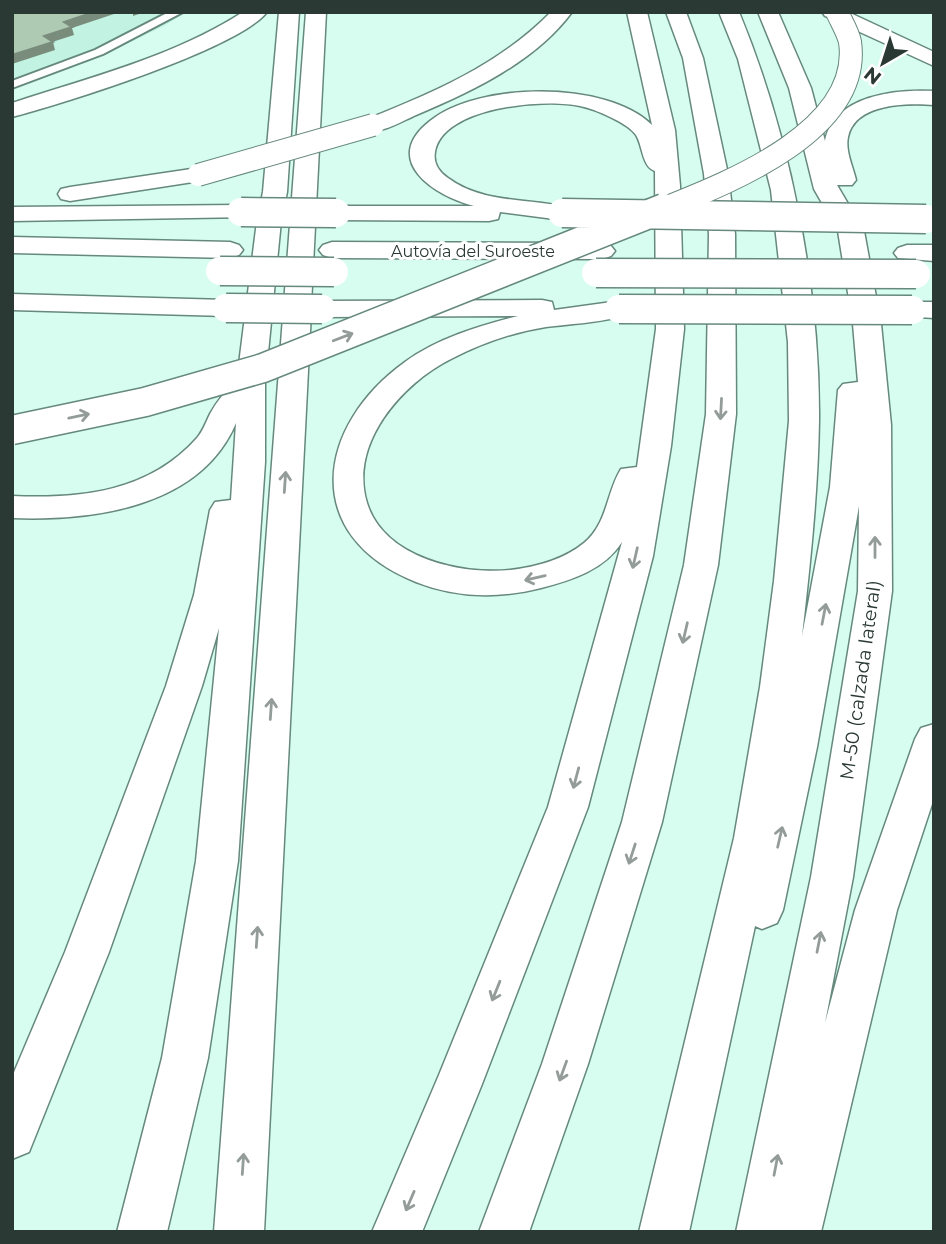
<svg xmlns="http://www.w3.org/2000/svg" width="946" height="1244" viewBox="0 0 946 1244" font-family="Montserrat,sans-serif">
<rect width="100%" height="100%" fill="#d6fdef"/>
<!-- built -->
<path fill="#c2f2e1" d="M12,12H186L164,26L97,58L12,89Z"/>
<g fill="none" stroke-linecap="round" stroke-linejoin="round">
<!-- minor casing -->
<g stroke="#66897d" stroke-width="4">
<path id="minor" d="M169,12H183L103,54L12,88V81L95,50Z"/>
</g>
<!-- motorway casing -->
<g stroke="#66897d" stroke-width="3">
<path id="motorway" d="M243,12H267C238,49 62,104 12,117V103C91,77 173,57 243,12Z
M279,12H299L287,192L281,221L265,383V462L238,861L208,1058L167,1232H117L162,1058L196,861L219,628L202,686L109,952L29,1152L12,1159V1077L65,952L166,686L194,595L210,510L215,502L231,500L236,423C200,508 92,521 12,518V496C81,499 149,492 197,438C203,431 206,422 210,414C217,401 226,390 237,380L257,221L263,192Z
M306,12H326L311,305L322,301L542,300L552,302L554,310L619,301L629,303L633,309L629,315L619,317C595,323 570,324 546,327C513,332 480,344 451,359C401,384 349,444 367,503C384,558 461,575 510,570C536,567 563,560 584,543C608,523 606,493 621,469L637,467L656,329L655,171C642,167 643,146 636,135C628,123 595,109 580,106C544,98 442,107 435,152C433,163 439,172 448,178C483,204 530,198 571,208L574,213L571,218L562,220L500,212L498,219L489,221L336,220L327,218L324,213L327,208L336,206H474C434,196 380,160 430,121C477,82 607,80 652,125L627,12H647L675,130L680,186L684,329L671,446L653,556L588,807L482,1084L422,1232H372L439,1075L548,807L622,542C604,570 572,580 541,588C498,599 457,598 416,582C300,536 316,426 405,362C438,338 479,326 518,316L322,317L311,312L264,1232H214Z
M551,12H572C535,62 471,92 416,115C400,122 382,134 365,130L362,125L365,120C433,93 499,65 551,12Z
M666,12H686L703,58L728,174L735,234L736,414L718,565L662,822L588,1064L529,1232H479L542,1064L622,822L684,565L706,414L709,234L704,174L683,58Z
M719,12H739C790,135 820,287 819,420C818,492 810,565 802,636L830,487L838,390L843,384L858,382L853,324L838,231L814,189L789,88L758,12H778L811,88L825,141C834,95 896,89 934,91V105C907,103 855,103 848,137C845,151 853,167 856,180L852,185H837L864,231L881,324L891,425L892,591L853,877L825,1023L855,910L915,739L921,728L934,724V798L897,910L821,1232H736L811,877L858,591L859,506L817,747L783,910L777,923L762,929L755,926L689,1232H639L734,838L760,687L774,581L789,421L788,342L771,190L738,59Z
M822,12H848L934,52V66L825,16Z
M198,168L206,170L210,175L206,180L70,201L61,199L58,194L61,189L70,187Z
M241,205L250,207L253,212L250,217L12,221V207Z
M12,237L230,242L239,245L243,250L239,255L230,258L12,253Z
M332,242L602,243L611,246L615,251L611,256L602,259L332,258L323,255L319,250L323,245Z
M907,245H934V261L898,258L894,253L898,248Z
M12,294L226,300L236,302L240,308L236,314L226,316L12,310Z
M912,302H934V318L902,316L898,310L902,304Z"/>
</g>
<!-- minor -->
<use href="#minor" fill="#fff" fill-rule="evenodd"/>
<!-- motorway -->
<use href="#motorway" fill="#fff" fill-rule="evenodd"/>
<!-- motorway-bridge-far1 casing -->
<g stroke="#66897d" stroke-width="24" stroke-linecap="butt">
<path id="motorway-bridge-far1" d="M198,175L373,125
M660,210C725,184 863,132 850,42C848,32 841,21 837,12"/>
</g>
<!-- motorway-bridge casing -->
<g stroke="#66897d" stroke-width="31" stroke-linecap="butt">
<path id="motorway-bridge" d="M241,212L336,213
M562,213L926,219
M220,271L334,272
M596,273L916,274
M226,308L322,309
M619,309L912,310
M12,430L145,402L263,368L664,208"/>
</g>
<!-- motorway-bridge-far1 -->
<use href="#motorway-bridge-far1" stroke="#fff" stroke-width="22"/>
<!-- motorway-bridge -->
<use href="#motorway-bridge" stroke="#fff" stroke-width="28"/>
</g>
<!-- shaded-wall -->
<path fill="#7a8d7d" d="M94,12H120L72,28L74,35L46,44L44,36L64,22Z
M133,12H145L133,16Z
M53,42L55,50L12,64V55Z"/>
<!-- building -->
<path fill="#aecab3" stroke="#7a8d7d" stroke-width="2" d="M12,12H94L64,22L72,27L44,36L53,42L12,55Z"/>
<!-- one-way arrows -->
<defs><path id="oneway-shaft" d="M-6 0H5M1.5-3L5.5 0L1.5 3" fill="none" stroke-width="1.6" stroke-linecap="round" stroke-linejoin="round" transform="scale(1.75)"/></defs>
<g stroke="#949c99">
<use href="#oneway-shaft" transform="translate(343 337) rotate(-21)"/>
<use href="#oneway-shaft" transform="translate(721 409) rotate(93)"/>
<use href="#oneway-shaft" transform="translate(79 416) rotate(-12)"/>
<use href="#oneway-shaft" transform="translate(285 482) rotate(-86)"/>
<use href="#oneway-shaft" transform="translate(875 547) rotate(-90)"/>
<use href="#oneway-shaft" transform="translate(635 558) rotate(103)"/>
<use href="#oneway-shaft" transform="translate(535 578) rotate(167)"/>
<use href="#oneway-shaft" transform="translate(824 614) rotate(-79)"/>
<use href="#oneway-shaft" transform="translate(685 633) rotate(103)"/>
<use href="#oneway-shaft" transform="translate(271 709) rotate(-86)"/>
<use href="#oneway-shaft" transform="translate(576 778) rotate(105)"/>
<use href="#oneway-shaft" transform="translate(780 837) rotate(-77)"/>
<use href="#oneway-shaft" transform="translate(632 854) rotate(108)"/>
<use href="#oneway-shaft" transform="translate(257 937) rotate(-86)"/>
<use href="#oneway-shaft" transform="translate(819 942) rotate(-79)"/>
<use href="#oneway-shaft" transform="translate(496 991) rotate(112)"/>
<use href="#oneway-shaft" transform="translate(563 1071) rotate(110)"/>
<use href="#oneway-shaft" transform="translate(243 1164) rotate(-86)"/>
<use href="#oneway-shaft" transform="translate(776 1165) rotate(-79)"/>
<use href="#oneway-shaft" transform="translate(410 1201) rotate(113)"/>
</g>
<g text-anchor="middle" stroke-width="6" stroke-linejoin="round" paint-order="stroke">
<!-- far-street labels -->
<g font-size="16" fill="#2a3933" stroke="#fff">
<text x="473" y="257">Autovía del Suroeste</text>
</g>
<!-- street labels -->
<g font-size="19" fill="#2a3933" stroke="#fff">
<text transform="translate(860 680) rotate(-82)" y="7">M-50 (calzada lateral)</text>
</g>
</g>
<!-- border -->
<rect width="946" height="1244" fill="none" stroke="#2a3933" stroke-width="28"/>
<!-- north arrow -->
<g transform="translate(883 63) rotate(219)" stroke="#ffffff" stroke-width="5" paint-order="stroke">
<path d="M0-5L12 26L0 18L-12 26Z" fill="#2a3933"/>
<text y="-10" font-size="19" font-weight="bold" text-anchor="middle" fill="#2a3933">N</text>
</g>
</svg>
